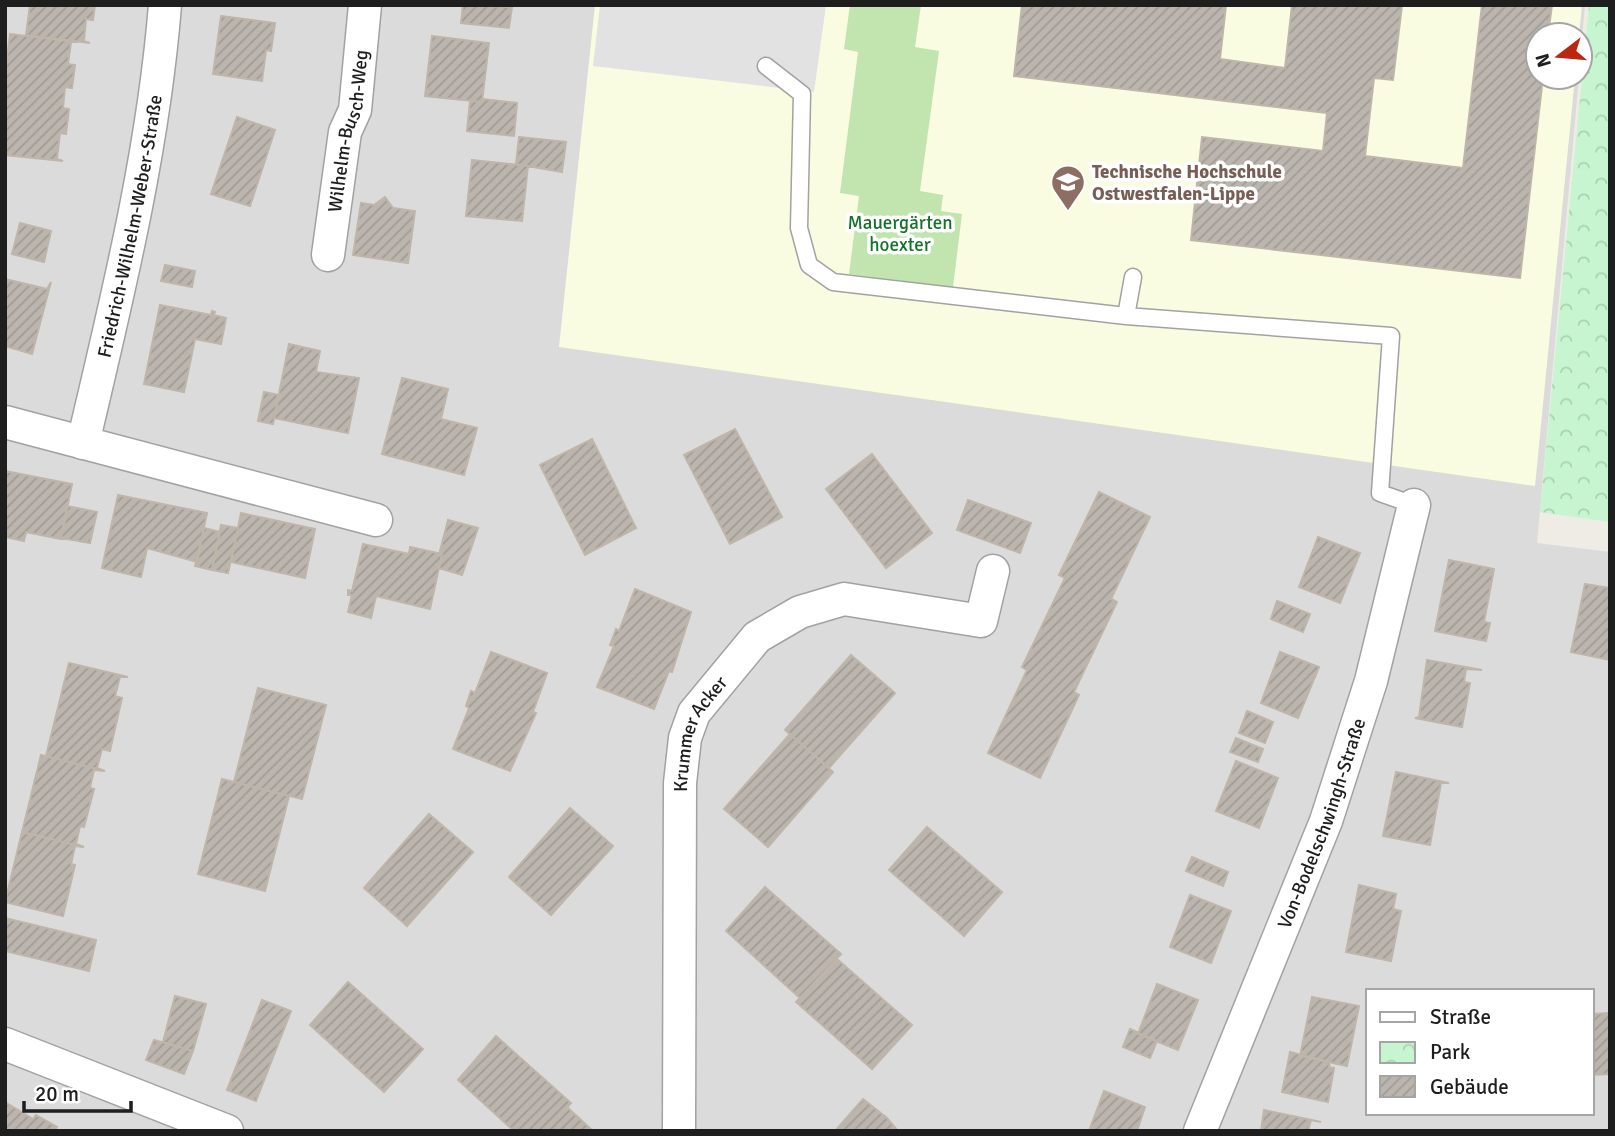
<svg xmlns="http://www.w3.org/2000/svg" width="1615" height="1136" viewBox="0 0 1615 1136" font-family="Signika,sans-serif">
<defs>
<pattern id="park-crowns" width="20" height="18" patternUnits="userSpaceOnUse" patternTransform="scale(1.75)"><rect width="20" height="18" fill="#c6f5cf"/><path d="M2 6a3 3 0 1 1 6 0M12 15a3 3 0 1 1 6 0" fill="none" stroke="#aad2b1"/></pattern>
<pattern id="building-hatch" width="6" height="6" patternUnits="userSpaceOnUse" patternTransform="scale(1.75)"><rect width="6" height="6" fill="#bbb5ae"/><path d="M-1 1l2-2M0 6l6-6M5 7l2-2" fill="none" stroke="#a09b95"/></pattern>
</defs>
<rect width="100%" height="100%" fill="#eeece5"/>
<!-- residential -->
<path fill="#dcdbdb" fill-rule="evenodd" d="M5,5H1585L1580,63V35H1538V77H1579L1537,543L1610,552V1131H5ZM1368,991H1592V1113H1368Z"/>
<!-- education -->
<path fill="#f9fce0" d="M595,5H1582L1579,35H1538V77H1575L1535,486L559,347Z"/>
<!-- grass -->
<path fill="#c2e4af" d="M850,5H921L915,47L939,51L920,191L943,195L941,211L962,214L953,287L849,274L859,196L840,193L858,52L844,49Z"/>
<!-- park -->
<path fill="url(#park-crowns)" d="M1589,5H1610V522L1540,512Z"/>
<!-- parking -->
<path fill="#e2e2e2" d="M600,5H826L814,92L593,66Z"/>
<!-- building -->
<path fill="url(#building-hatch)" stroke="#bfb5a9" stroke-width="2" d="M30,5H95L93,20L86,19L84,41L90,43L26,35Z
M463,5L512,7L509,28L461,23Z
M1022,5H1226L1220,59L1285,68L1292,5H1402L1393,80L1374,78L1365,156L1463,168L1482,5H1552L1548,35H1538V77H1543L1520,278L1191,240L1202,137L1323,151L1327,113L1014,76Z
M221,16L275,23L271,51L266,50L262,81L213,74Z
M10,34L77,42H71L68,64L75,65L72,88L65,87L63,108L69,109L66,134L60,133L57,159L63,161L5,155V76Z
M432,36L489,43L482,102L425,96Z
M483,99L517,103L514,136L467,131L470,101L482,102Z
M237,117L275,130L250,206L211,194Z
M519,137L566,142L562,172L516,164Z
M472,160L528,166L522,221L466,216Z
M385,197L393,208L415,211L408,263L353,255L361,203L374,205Z
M20,223L51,231L44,262L12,254Z
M165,265L195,271L192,287L161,281Z
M5,279L47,289L51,282L32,354L5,346Z
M160,305L211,315L212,311L215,312L214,315L226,318L221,344L195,339L184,392L144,384Z
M289,344L320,351L316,372L359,378L348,433L274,418Z
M402,378L448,389L441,419L477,428L464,475L382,454Z
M264,392L279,395L273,424L258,421Z
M735,429L782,517L730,544L684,455Z
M592,439L636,528L585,555L540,465Z
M872,454L932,533L886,568L826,489Z
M5,471L72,484L61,539L26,532L24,541L5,537Z
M1099,492L1150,517L1111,599L1117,602L1074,692L1079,695L1040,778L988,753L1027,670L1022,667L1065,578L1059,575Z
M118,495L207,513L197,562L147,548L141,577L102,568Z
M968,500L1031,523L1020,553L957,530Z
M67,506L97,512L90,543L61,538Z
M241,513L315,529L305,578L231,562Z
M448,520L478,528L462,575L439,568L442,554L439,555Z
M221,525L238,528L228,573L212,570Z
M204,528L220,532L212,570L195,566Z
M1318,537L1360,553L1340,603L1299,587Z
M363,544L409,554L410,547L442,554L430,609L376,596L371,618L348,612L352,595H348V590L352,591Z
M1449,560L1494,569L1484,622L1490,623L1486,641L1435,631Z
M1585,584L1610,588V660L1571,652Z
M635,589L691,612L672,672L669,671L654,709L597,687L614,646L610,645L616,629L619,631Z
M1277,601L1310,614L1303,632L1271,619Z
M491,652L547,673L533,712L536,713L510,771L453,749L469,708L466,706L471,691L475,693Z
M1280,652L1319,667L1298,718L1261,703Z
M851,655L895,693L829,768L785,730Z
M1427,660L1482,670L1466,669L1464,682L1470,683L1462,727L1415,718L1419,717Z
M69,663L128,677H120L115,696L122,698L110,751L102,749L97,768L105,771L46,756Z
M258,688L326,705L302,799L234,782Z
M1247,711L1273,722L1265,743L1239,733Z
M790,734L833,772L768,847L724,809Z
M1236,738L1263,749L1258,762L1230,752Z
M41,755L105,771L94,770L90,788L94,789L84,827L80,826L76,844L84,847L22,832Z
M1236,761L1278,778L1259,828L1216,811Z
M1396,772L1449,783H1441L1430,845L1383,836Z
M222,779L289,796L265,891L198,874Z
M570,808L613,846L551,915L509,877Z
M429,814L473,852L407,926L364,888Z
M927,827L1002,892L964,936L889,870Z
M22,832L84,847L75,846L71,864L75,865L63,916L5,902Z
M1192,857L1228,872L1223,886L1186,871Z
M1359,885L1396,894L1393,909L1401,911L1391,961L1346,952Z
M765,887L841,954L800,998L726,931Z
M1190,895L1231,911L1211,963L1170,947Z
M5,918L96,940L89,971L5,951Z
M837,959L912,1025L872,1069L796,1002Z
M348,982L423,1049L384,1092L310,1025Z
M1157,984L1198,1000L1178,1050L1138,1034Z
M175,996L206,1004L193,1051L163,1042Z
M1312,997L1359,1006L1347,1066L1300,1056Z
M262,1000L291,1011L256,1101L227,1090Z
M1610,1013V1074L1592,1075V1014Z
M1130,1029L1157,1041L1150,1058L1123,1047Z
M496,1036L571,1103L546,1131H514L458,1080Z
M154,1040L193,1051L184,1074L146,1060Z
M1290,1052L1330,1062L1329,1067L1334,1068L1328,1102L1282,1092Z
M1104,1091L1145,1107L1137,1131H1089Z
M863,1099L887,1118L898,1131H835Z
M5,1102L33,1119L36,1115L57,1127L55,1131H5Z
M567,1107L593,1131H546Z
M1264,1110L1321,1122L1311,1120L1308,1131H1261Z"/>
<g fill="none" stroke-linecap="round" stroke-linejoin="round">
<!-- service casing -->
<g stroke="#a2a2a2" stroke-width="19">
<path id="service" d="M766,66L802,94L799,228L809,265L833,282L1126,316L1391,336L1380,493L1414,505
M1126,316L1133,277"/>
</g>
<!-- minor casing -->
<g stroke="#a2a2a2" stroke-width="35">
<g id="minor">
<path id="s1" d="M328,255L345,132L355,110L365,5"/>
<path d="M5,422L376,520"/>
<path id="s2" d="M83,443C117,298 153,154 165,5"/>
<path d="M5,1044L227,1131"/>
<path id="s3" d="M679,1131L680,783L685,738L694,713L757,637L800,612L844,599L981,621L993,571"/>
<path id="s4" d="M1200,1131L1326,821L1371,681L1414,505"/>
</g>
</g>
<!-- service -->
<use href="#service" stroke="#fff" stroke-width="16"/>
<!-- minor -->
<use href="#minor" stroke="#fff" stroke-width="32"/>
</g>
<!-- icons -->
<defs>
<g id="university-pin" transform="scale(1.75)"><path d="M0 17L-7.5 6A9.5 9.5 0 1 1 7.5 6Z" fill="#8d6e63" stroke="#fff"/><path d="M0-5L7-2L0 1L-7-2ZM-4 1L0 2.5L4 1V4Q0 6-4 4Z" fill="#fff"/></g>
</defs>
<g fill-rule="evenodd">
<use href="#university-pin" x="1068" y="182"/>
</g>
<g text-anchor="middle" stroke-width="7" stroke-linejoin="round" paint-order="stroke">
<!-- street labels -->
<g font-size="19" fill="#1e1e1e" stroke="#fff">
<text dy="7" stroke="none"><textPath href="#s1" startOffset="126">Wilhelm-Busch-Weg</textPath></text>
<text dy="7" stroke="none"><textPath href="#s2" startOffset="222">Friedrich-Wilhelm-Weber-Straße</textPath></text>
<text dy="7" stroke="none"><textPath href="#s3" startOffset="402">Krummer Acker</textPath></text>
<text dy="7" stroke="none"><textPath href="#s4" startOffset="331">Von-Bodelschwingh-Straße</textPath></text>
</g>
<!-- education labels -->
<g font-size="19" font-weight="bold" fill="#785e54" stroke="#fff" text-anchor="start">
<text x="1092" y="178">Technische Hochschule<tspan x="1092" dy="22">Ostwestfalen-Lippe</tspan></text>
</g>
<!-- park labels -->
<g font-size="19" fill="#157329" stroke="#fff">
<text x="900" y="229">Mauergärten<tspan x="900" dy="22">hoexter</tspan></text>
</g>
</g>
<!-- border -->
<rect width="1615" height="1136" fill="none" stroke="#1e1e1e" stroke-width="14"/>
<!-- legend -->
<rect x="1366" y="989" width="228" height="126" fill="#ffffff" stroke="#a5a5a5" stroke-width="2"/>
<rect x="1380" y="1012" width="35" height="10" fill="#ffffff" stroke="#a5a5a5" stroke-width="2"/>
<text x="1430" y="1024" font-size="21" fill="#1e1e1e">Straße</text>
<rect x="1380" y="1042" width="35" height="21" fill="url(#park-crowns)" stroke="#a5a5a5" stroke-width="2"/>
<text x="1430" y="1059" font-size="21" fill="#1e1e1e">Park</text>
<rect x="1380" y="1076" width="35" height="21" fill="url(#building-hatch)" stroke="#a5a5a5" stroke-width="2"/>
<text x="1430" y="1094" font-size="21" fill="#1e1e1e">Gebäude</text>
<!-- north arrow -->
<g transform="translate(1559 56) rotate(254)"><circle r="33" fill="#ffffff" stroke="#a5a5a5" stroke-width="2"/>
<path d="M0-5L12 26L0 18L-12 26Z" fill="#bb2611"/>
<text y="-10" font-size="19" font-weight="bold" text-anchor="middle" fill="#1e1e1e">N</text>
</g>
<!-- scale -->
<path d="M24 1101v10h107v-10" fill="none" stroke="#1e1e1e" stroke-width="3.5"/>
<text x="35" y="1101" font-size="21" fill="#1e1e1e" stroke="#ffffff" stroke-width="5" paint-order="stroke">20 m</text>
</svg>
